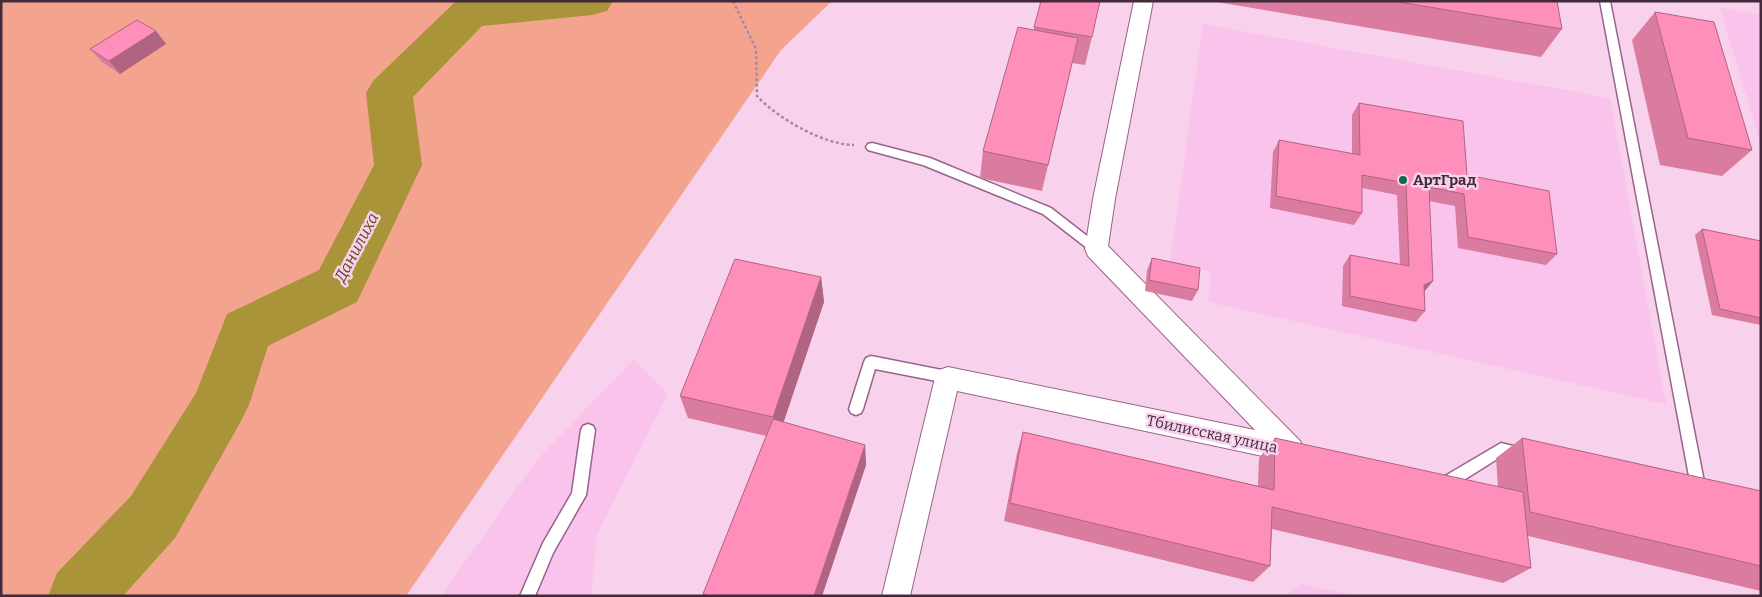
<svg xmlns="http://www.w3.org/2000/svg" width="1762" height="597" viewBox="0 0 1762 597" font-family="Bitter,serif">
<rect width="100%" height="100%" fill="#f8d2ed"/>
<!-- built -->
<path fill="#f9c3eb" d="M1720,8L1761,15V145Z
M1203,24L1610,98L1666,404L1208,302L1211,271L1170,262Z
M634,359L668,394L597,534L591,596H441L536,461Z
M1301,584L1357,596H1286Z"/>
<!-- green -->
<path fill="#f4a48e" d="M1,1H832L781,50L406,596H1Z"/>
<g fill="none" stroke-linecap="round" stroke-linejoin="round">
<!-- river -->
<path fill="#a99439" fill-rule="evenodd" d="M613,1L607,11L592,15L482,26L413,97L422,165L357,302L268,346L249,405L240,423L175,538L123,596H48L57,573L131,496L196,393L227,314L319,270L374,165L366,93L373,81L455,2Z"/>
<!-- service casing -->
<g stroke="#99628b" stroke-width="3">
<path id="service" d="M1600,1H1610L1706,492L1704,497L1699,499L1694,497L1692,492Z
M872,143L930,158L1051,208L1100,246L1102,249L1100,252H1092L1043,214L923,165L868,150L866,147L868,144Z
M871,356L952,372L957,374L959,378L957,382L952,384L875,369L863,409L861,413L856,415L851,413L849,409L864,362L866,358Z
M588,424L593,426L595,430L586,495L553,553L535,596H520L543,543L572,493L581,430L583,426Z
M1501,443L1525,449L1527,454L1525,459L1520,460L1502,456L1451,488L1446,490L1436,487L1434,482L1436,477L1445,476Z"/>
</g>
<!-- minor casing -->
<g stroke="#99628b" stroke-width="2">
<path id="minor" d="M1134,1H1153L1115,199L1108,246L1300,441L1304,450L1300,459L1291,462L957,391L910,596H882L935,378L939,370L948,367L1255,430L1088,256L1085,249L1093,199Z"/>
</g>
<!-- path -->
<path stroke="#a8889f" stroke-width="2.5" stroke-dasharray="3 2.5" stroke-linecap="butt" d="M733,1L756,49L757,96C777,118 824,145 854,145"/>
<!-- service -->
<use href="#service" fill="#fff" fill-rule="evenodd"/>
<!-- minor -->
<use href="#minor" fill="#fff" fill-rule="evenodd"/>
</g>
<!-- wall -->
<path fill="#da7ba0" d="M1211,1H1557L1562,29L1541,57Z
M1655,12L1752,150L1722,176L1660,165L1632,40Z
M1034,27L1092,37L1085,65L1072,63L1042,191L980,178L983,151L1034,30Z
M156,31L166,44L120,74L102,62L90,49Z
M1359,103L1467,175L1557,254L1546,265L1458,248L1455,206L1429,201L1433,281L1424,291L1425,311L1416,322L1342,306L1343,266L1350,255L1400,265L1397,195L1362,188V213L1354,225L1270,208L1273,152L1279,140L1352,154V115Z
M1702,229L1761,241V325L1712,315L1695,235Z
M1152,258L1198,290L1192,301L1145,291L1147,270Z
M821,277L824,302L783,422L865,445L866,465L822,596H704L703,594L766,436L688,418L680,396Z
M1023,432L1258,486L1259,458L1275,438L1498,487L1496,458L1522,438L1761,491V591L1528,536L1531,568L1503,583L1272,529L1270,566L1253,582L1004,521L1017,453Z"/>
<!-- shaded-wall -->
<path fill="#b16482" d="M156,31L166,44L120,74L109,61Z
M821,277L824,302L778,439L773,417Z
M1433,281L1424,292V285Z
M865,445L866,465L822,596H814Z"/>
<!-- building -->
<path fill="#fd8fba" stroke="#b16482" d="M1041,1H1100L1092,37L1034,27Z
M1393,1H1557L1562,29Z
M1655,12L1714,22L1752,150L1688,138Z
M137,20L156,31L109,61L90,49Z
M1018,27L1078,38L1048,165L983,151Z
M1359,103L1463,121L1467,175L1549,191L1557,254L1468,237L1464,194L1429,187L1433,281L1424,285L1425,311L1350,296V255L1409,266L1406,183L1362,175V213L1276,196L1279,140L1360,155Z
M1702,229L1761,241V318L1720,309Z
M1152,258L1200,268L1198,290L1149,280Z
M735,259L821,277L773,417L680,396Z
M773,419L865,445L814,596H709L703,594Z
M1023,432L1274,490L1275,438L1523,492L1531,568L1272,507L1270,566L1010,503Z
M1522,438L1761,491V566L1530,512Z"/>
<!-- markers -->
<circle fill="#116d41" stroke="#f8d2ed" stroke-width="2" cx="1403" cy="180" r="5"/>
<g text-anchor="middle" stroke-width="5" stroke-linejoin="round" paint-order="stroke">
<!-- poi labels -->
<g font-size="15" font-weight="bold" fill="#422a3c" stroke="#f8d2ed" text-anchor="start">
<text x="1413" y="185">АртГрад</text>
</g>
<!-- street labels -->
<g font-size="15" fill="#422a3c" stroke="#f8d2ed">
<text transform="translate(1212 434) rotate(12)" y="5">Тбилисская улица</text>
</g>
<!-- water labels -->
<g font-size="16" font-style="italic" fill="#594d1d" stroke="#f8d2ed">
<text transform="translate(356 247) rotate(-62)" y="6">Данилиха</text>
</g>
</g>
<!-- border -->
<rect width="1762" height="597" fill="none" stroke="#422a3c" stroke-width="5"/>
</svg>
